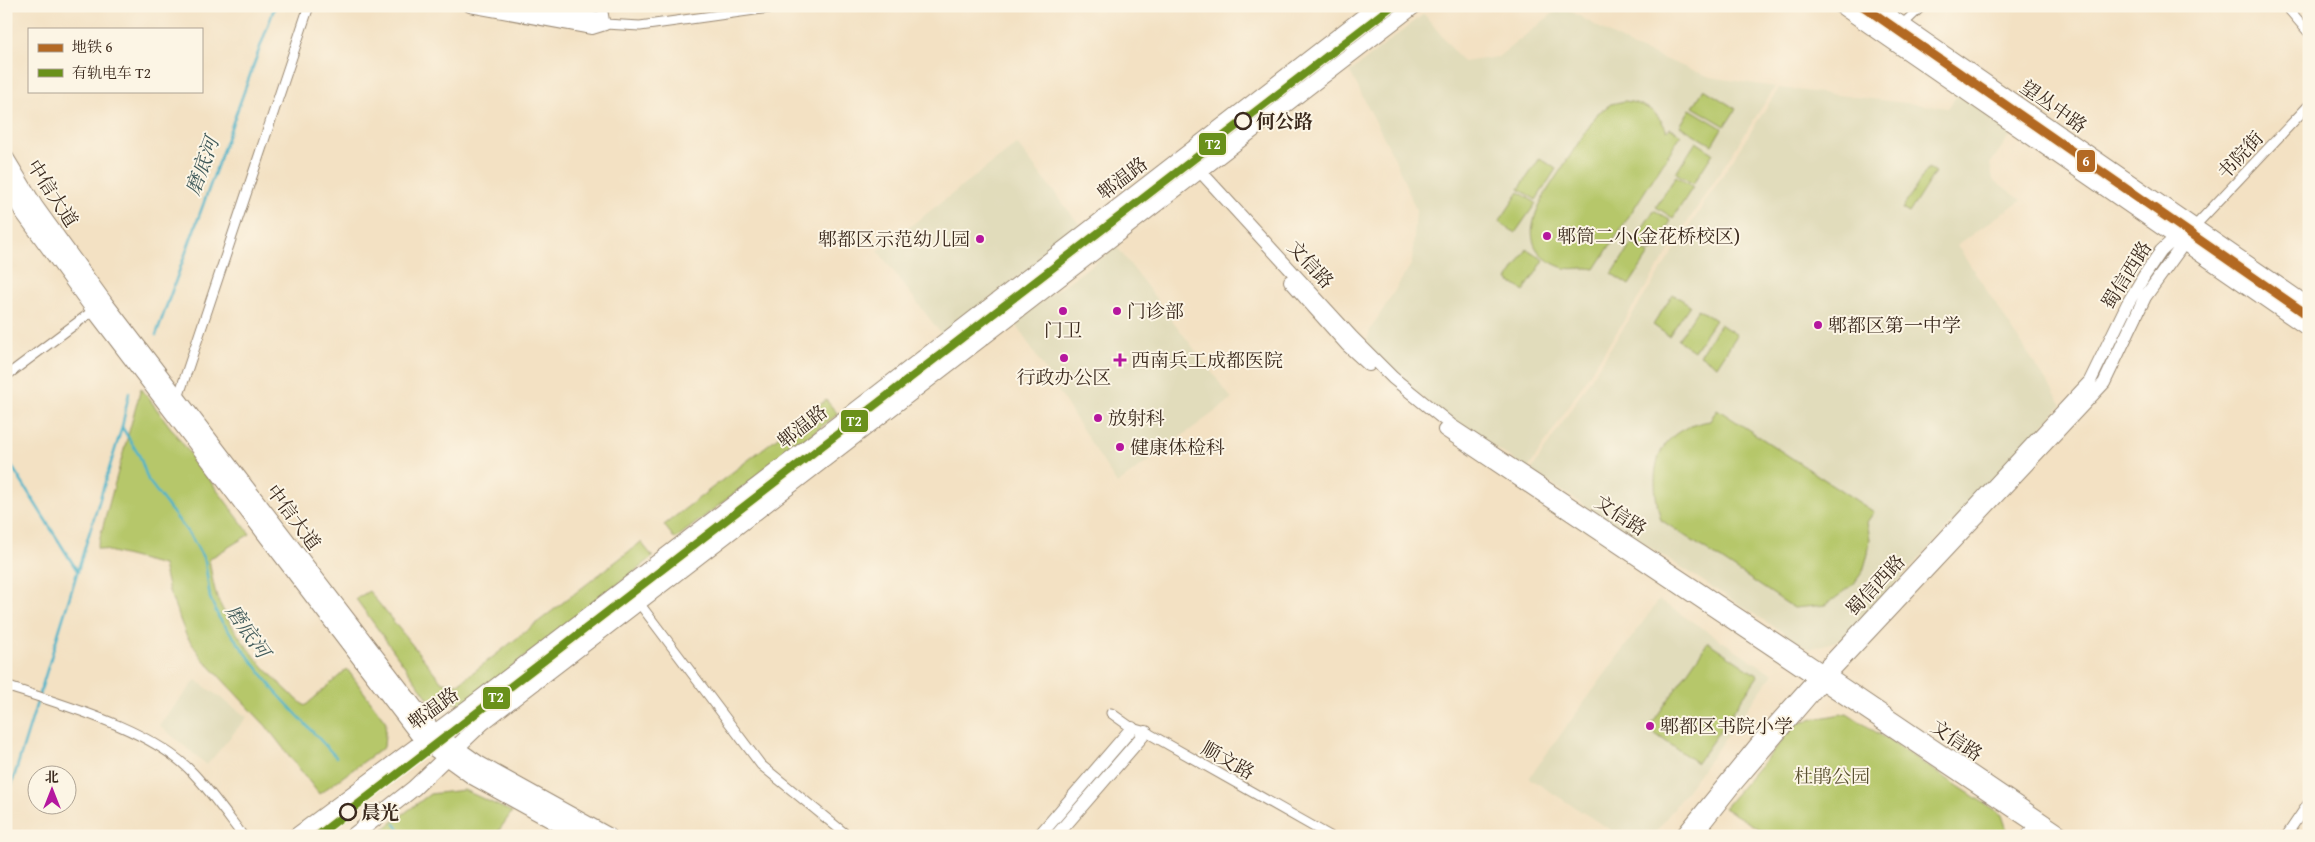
<svg xmlns="http://www.w3.org/2000/svg" width="2315" height="842" viewBox="0 0 2315 842" font-family="'Gentium Book Plus','Noto Serif SC',serif">
<rect width="100%" height="100%" fill="#fcf5e5"/>
<filter id="ink" filterUnits="userSpaceOnUse"><feTurbulence type="fractalNoise" baseFrequency=".02" numOctaves="2"/><feDisplacementMap in="SourceGraphic" scale="10" xChannelSelector="R" yChannelSelector="G"/><feConvolveMatrix kernelMatrix="1 2 1 2 8 2 1 2 1" color-interpolation-filters="sRGB"/></filter>
<filter id="wash" filterUnits="userSpaceOnUse"><feTurbulence type="fractalNoise" baseFrequency=".0096" numOctaves="4" result="noise"/><feDisplacementMap in="SourceGraphic" scale="20" xChannelSelector="R" yChannelSelector="G"/><feGaussianBlur stdDeviation="1.12" result="paint"/><feColorMatrix in="noise" values="0 0 0 0 0 0 0 0 0 0 0 0 0 0 0 0 0 1.4 0 .05"/><feComposite in="paint" operator="in"/></filter>
<g filter="url(#wash)">
<rect width="100%" height="100%" fill="#f3e1c3"/>
<!-- built -->
<path fill="#e1dcbb" d="M1562,6L1631,46L1710,77L1775,87L1528,469L1438,411L1371,352L1367,341L1370,330L1412,263L1416,210L1395,159L1350,72L1424,14L1463,62L1498,57Z
M1779,88L1948,108L1957,95L2013,131L1990,164L1993,179L2021,200L1957,245L2062,405L1844,639L1809,649L1531,471Z
M1017,144L1082,228L942,335L878,251Z
M1117,247L1232,399L1117,484L1014,321Z
M1659,600L1773,674L1653,836H1620L1529,778Z
M196,680L247,717L207,765L159,725Z"/>
<!-- green -->
<path fill="#b6c76a" stroke="#787844" d="M1704,89L1736,109L1725,126L1693,107Z
M1625,101C1646,104 1658,112 1667,131L1670,128L1681,135L1595,269C1583,266 1572,271 1561,267C1507,246 1542,198 1562,168C1574,150 1586,131 1598,113L1611,104Z
M1690,109L1722,128L1712,145L1680,126Z
M1696,142L1713,153L1693,184L1676,173Z
M1540,158L1556,169L1536,200L1519,189Z
M1928,168L1935,172L1909,213L1902,209Z
M1676,176L1693,187L1673,218L1656,207Z
M1519,192L1536,203L1515,233L1499,222Z
M1654,210L1671,221L1651,252L1634,241Z
M1632,243L1649,254L1629,285L1612,274Z
M1527,249L1544,260L1524,291L1507,280Z
M1673,294L1690,305L1669,336L1653,325Z
M1698,309L1715,320L1694,351L1678,340Z
M1720,324L1737,335L1717,366L1700,355Z
M141,388L250,534L209,559C212,576 214,594 222,608C241,645 273,680 305,706L347,669L386,722L384,747L319,794L266,726L202,658L186,635L169,591L163,565L97,548Z
M826,400L838,414L675,539L664,525Z
M1717,409L1874,512L1867,522L1870,539L1868,554L1863,571L1853,585L1826,605L1794,608L1661,520C1648,472 1653,430 1710,421Z
M641,542L653,557L464,704L430,701L356,599L369,591L442,682L458,684Z
M1708,642L1758,676L1697,763L1648,729Z
M1847,713L2002,815L2009,836H1771L1724,808L1798,722Z
M464,790L512,812L495,836H374L430,794Z"/>
<g fill="none" stroke-linecap="round" stroke-linejoin="round">
<!-- stream -->
<path stroke="#4ab3c9" stroke-width="2.5" d="M156,335L275,6
M122,427L140,457L148,480L192,538L205,561L210,598L219,618L274,690L336,757
M6,457L78,572
M6,803L122,427L129,393
M395,824L404,836"/>
</g>
</g>
<g filter="url(#ink)">
<g fill="none" stroke-linecap="round" stroke-linejoin="round">
<!-- street casing -->
<g stroke="#978670" stroke-width="11">
<path id="street" d="M602,6L605,24L640,26L784,6
M2286,6L2309,33
M1902,25L1922,6
M2194,227L2309,105
M6,376L94,310
M178,398L309,6
M639,603L761,765L848,836
M6,686C63,705 152,729 193,773C211,792 227,815 243,836
M1111,713L1132,728L1146,732L1330,836
M2026,836L2035,821
M2286,836L2309,802"/>
</g>
<!-- secondary casing -->
<g stroke="#978670" stroke-width="14">
<path id="secondary" d="M470,6L592,28L605,24L599,18L514,6
M1200,171L1352,337L1393,378L1451,425L1822,670L2067,836
M1290,281L1347,345L1369,365
M1444,430L2050,836
M1039,836L1132,728
M1056,836L1146,732
M1681,836L1759,740L1814,678L2090,381L2128,303L2144,276L2161,251L2176,237L2194,227
M1695,836L1733,788L1829,676L2104,383L2145,297L2189,236"/>
</g>
<!-- primary casing -->
<g stroke="#978670" stroke-width="17">
<path id="primary" d="M1841,6L2309,329
M1875,6L2309,306
M6,158L35,206L105,303L434,732L479,764L609,836
M6,184L22,211L94,310L422,740L473,777L580,836
M296,836L470,706L879,392L1377,6
M353,836L414,788L482,723L1414,6"/>
</g>
<!-- street -->
<use href="#street" stroke="#fff" stroke-width="9"/>
<!-- secondary -->
<use href="#secondary" stroke="#fff" stroke-width="12"/>
<!-- primary -->
<use href="#primary" stroke="#fff" stroke-width="15"/>
<!-- tram-1 casing -->
<g stroke="#fcf5e5" stroke-width="11">
<path id="tram-1" d="M317,836L1392,6"/>
</g>
<!-- tram-1 -->
<use href="#tram-1" stroke="#6a911a" stroke-width="8"/>
<!-- metro-1 casing -->
<g stroke="#fcf5e5" stroke-width="12">
<path id="metro-1" d="M1863,6L2309,316"/>
</g>
<!-- metro-1 -->
<use href="#metro-1" stroke="#b36924" stroke-width="9"/>
</g>
</g>
<!-- markers -->
<g fill="#fcf5e5" stroke="#3b2a1e" stroke-width="2.5">
<circle cx="1243" cy="121" r="8"/>
<circle cx="348" cy="812" r="8"/>
</g>
<g fill="#b5179e" stroke="#fcf5e5" stroke-width="2">
<circle cx="1547" cy="236" r="5"/>
<circle cx="980" cy="239" r="5"/>
<circle cx="1063" cy="311" r="5"/>
<circle cx="1117" cy="311" r="5"/>
<circle cx="1818" cy="325" r="5"/>
<circle cx="1064" cy="358" r="5"/>
<path d="M1117.5 352.5h5v5h5v5h-5v5h-5v-5h-5v-5h5z"/>
<circle cx="1098" cy="418" r="5"/>
<circle cx="1120" cy="447" r="5"/>
<circle cx="1650" cy="726" r="5"/>
</g>
<g text-anchor="middle" stroke-width="4" stroke-linejoin="round" paint-order="stroke">
<!-- street labels -->
<g font-size="19" fill="#3b2a1e" stroke="#fcf5e5">
<text transform="translate(2054 106) rotate(35)" y="7">望丛中路</text>
<text transform="translate(2240 155) rotate(-47)" y="7">书院街</text>
<text transform="translate(1122 178) rotate(-37)" y="7">郫温路</text>
<text transform="translate(53 193) rotate(57)" y="7">中信大道</text>
<text transform="translate(1311 264) rotate(47)" y="7">文信路</text>
<text transform="translate(2126 275) rotate(-58)" y="7">蜀信西路</text>
<text transform="translate(802 426) rotate(-38)" y="7">郫温路</text>
<text transform="translate(1621 515) rotate(33)" y="7">文信路</text>
<text transform="translate(294 517) rotate(53)" y="7">中信大道</text>
<text transform="translate(1875 585) rotate(-47)" y="7">蜀信西路</text>
<text transform="translate(433 708) rotate(-36)" y="7">郫温路</text>
<text transform="translate(1957 740) rotate(34)" y="7">文信路</text>
<text transform="translate(1228 760) rotate(29)" y="7">顺文路</text>
</g>
<!-- stop labels -->
<g font-size="19" font-weight="bold" fill="#3b2a1e" stroke="#fcf5e5" text-anchor="start">
<text x="1256" y="128">何公路</text>
<text x="361" y="819">晨光</text>
</g>
<!-- poi labels -->
<g font-size="19" fill="#3b2a1e" stroke="#fcf5e5" text-anchor="start">
<text x="1557" y="243">郫筒二小(金花桥校区)</text>
<text x="970" y="246" text-anchor="end">郫都区示范幼儿园</text>
<text x="1127" y="318">门诊部</text>
<text x="1828" y="332">郫都区第一中学</text>
<text x="1063" y="337" text-anchor="middle">门卫</text>
<text x="1131" y="367">西南兵工成都医院</text>
<text x="1064" y="384" text-anchor="middle">行政办公区</text>
<text x="1108" y="425">放射科</text>
<text x="1130" y="454">健康体检科</text>
<text x="1660" y="733">郫都区书院小学</text>
</g>
<!-- park labels -->
<g font-size="19" fill="#5a5131" stroke="#fcf5e5">
<text x="1832" y="783">杜鹃公园</text>
</g>
<!-- water labels -->
<g font-size="20" font-style="italic" fill="#405a5a" stroke="#fcf5e5">
<text transform="translate(202 166) rotate(-70)" y="7">磨底河</text>
<text transform="translate(248 631) rotate(55)" y="7">磨底河</text>
</g>
</g>
<g stroke="#fcf5e5" stroke-width="2">
<rect x="1198" y="132" width="29" height="24" rx="5" fill="#6a911a"/>
<rect x="2076" y="149" width="20" height="24" rx="5" fill="#b36924"/>
<rect x="840" y="409" width="29" height="24" rx="5" fill="#6a911a"/>
<rect x="482" y="686" width="29" height="24" rx="5" fill="#6a911a"/>
</g>
<g font-size="14" text-anchor="middle" font-weight="bold" fill="#fff">
<text x="1213" y="149">T2</text>
<text x="2086" y="166">6</text>
<text x="854" y="426">T2</text>
<text x="496" y="702">T2</text>
</g>
<!-- margin -->
<rect width="2315" height="842" fill="none" stroke="#fcf5e5" stroke-width="25"/>
<!-- legend -->
<rect x="28" y="28" width="175" height="65" fill="#fcf5e5" stroke="#afa495"/>
<rect x="38" y="44" width="25" height="8" fill="#b36924" stroke="#afa495"/>
<text x="72" y="52" font-size="15" fill="#3b2a1e">地铁 6</text>
<rect x="38" y="69" width="25" height="8" fill="#6a911a" stroke="#afa495"/>
<text x="72" y="78" font-size="15" fill="#3b2a1e">有轨电车 T2</text>
<!-- north arrow -->
<g transform="translate(52 790)"><circle r="24" fill="#fcf5e5" stroke="#afa495"/>
<path d="M0-4L9 19L0 12L-9 19Z" fill="#b5179e"/>
<text y="-8" font-size="14" font-weight="bold" text-anchor="middle" fill="#3b2a1e">北</text>
</g>
</svg>
